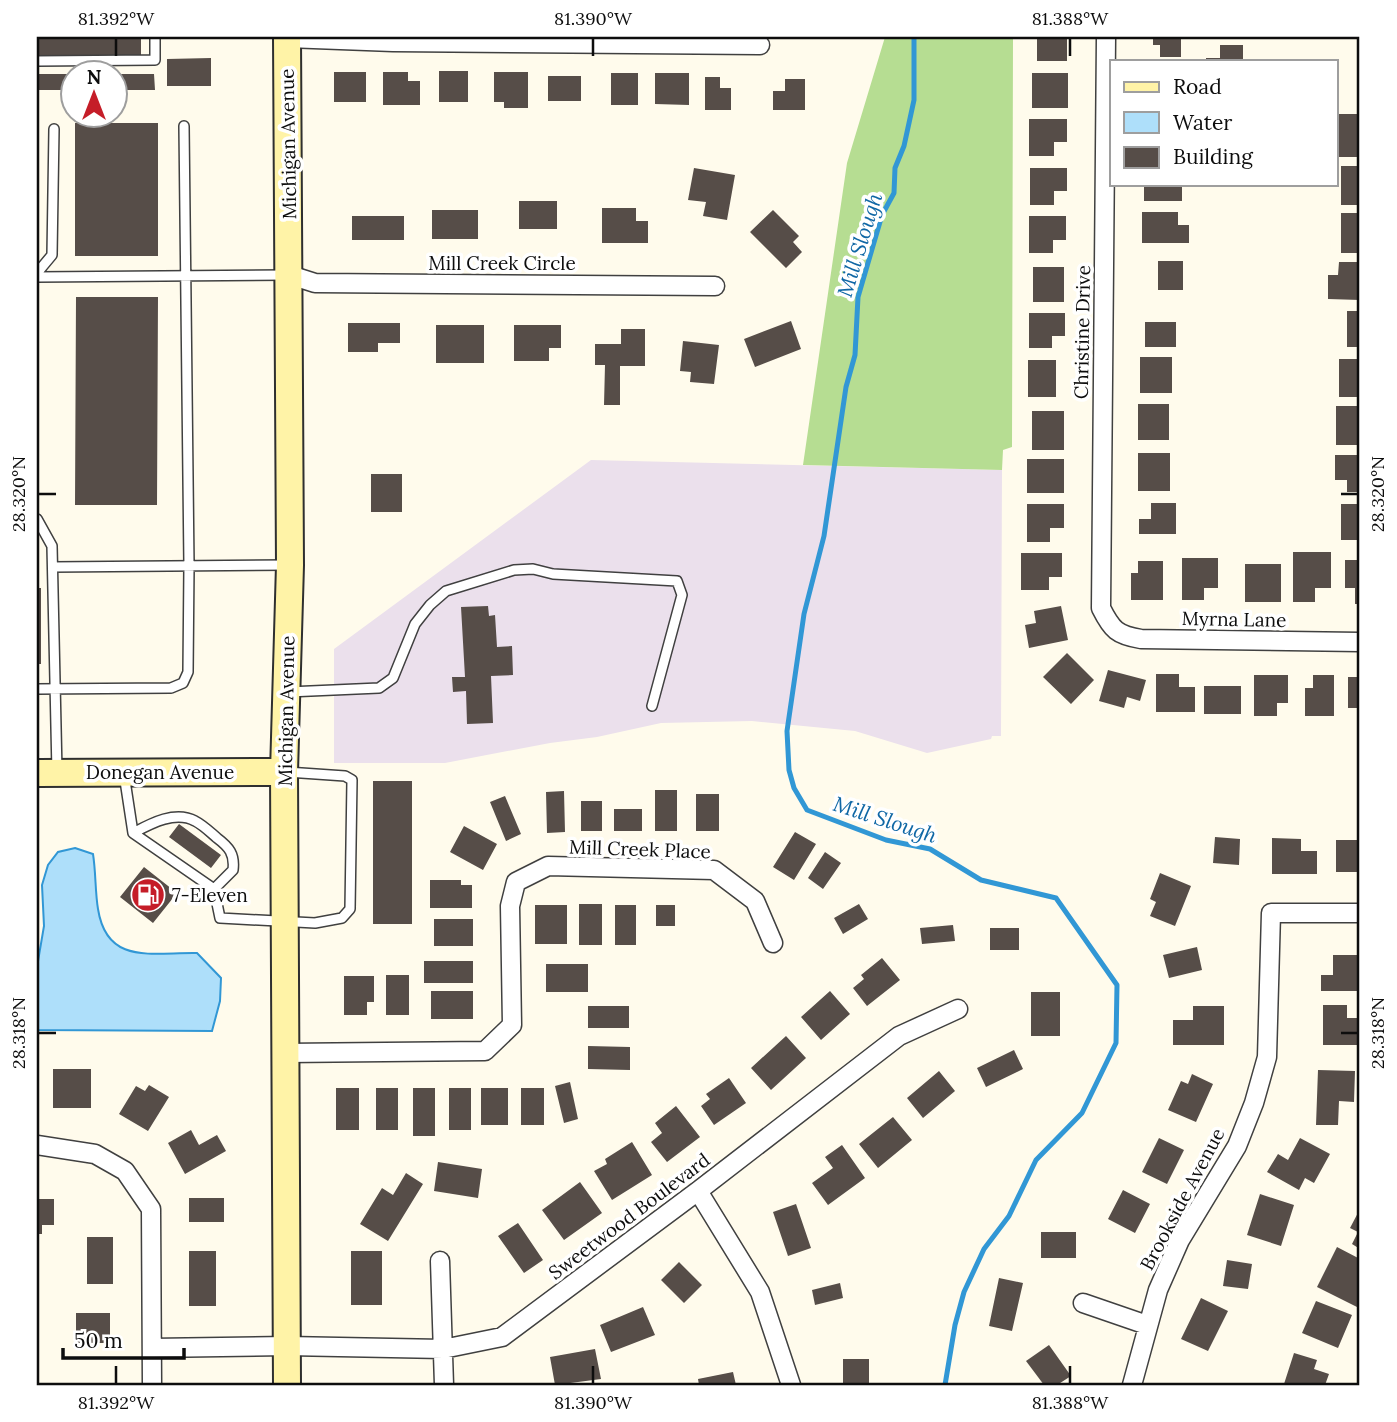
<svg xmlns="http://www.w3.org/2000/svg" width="1397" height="1422" viewBox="0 0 1397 1422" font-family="Lora,serif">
<rect width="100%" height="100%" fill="#fffbec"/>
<!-- industrial -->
<path fill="#ebe0ec" d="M591,460L1002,470L1001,736H992L991,739L927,753L855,731L752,721L661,723L597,737L550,743L445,763H334V649Z"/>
<!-- forest -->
<path fill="#b6dd92" d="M885,37H1013L1012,447L1003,450L1002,470L803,465L847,163Z"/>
<!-- water -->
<path fill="#aedffa" stroke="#3197d5" stroke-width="2" d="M75,848L93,854C96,873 95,891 98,909C107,966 153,952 197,953L221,978L220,1001L212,1031L37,1030V967L44,926L42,885L48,865L58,852Z"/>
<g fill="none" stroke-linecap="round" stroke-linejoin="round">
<!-- stream -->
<path stroke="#3197d5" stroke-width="5" d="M914,37V100L904,146L895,168L894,193L882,215L858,297L855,355L846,387L824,536L804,614L787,731L789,770L794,788L807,810L886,840L930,849L981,880L1056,898L1117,985L1116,1043L1082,1113L1036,1160L1009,1216L984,1249L964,1292L955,1325L945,1385"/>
</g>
<!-- building -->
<path fill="#564d48" d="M37,37H141V57H37Z
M1037,37H1067V61H1037Z
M1153,37H1181V57H1160V45H1153Z
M1220,45H1243V61H1206V58H1220Z
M1357,57H1360V94H1357Z
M211,58V86H167V59Z
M439,71H468V102H439Z
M334,72H366V102H334Z
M383,72H408V81H420V105H383Z
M494,72H528V108H504V102H494Z
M611,73H638V105H611Z
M655,73H689V105L655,104Z
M1032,73H1068V108H1032Z
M37,74H74V90H37Z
M116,74H154L155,90H116Z
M548,76H581V101H548Z
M705,77H720V88H731V110H705Z
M785,79H805V110H773V91H785Z
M1339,114H1360V157H1339Z
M1029,119H1067V142H1054V156H1029Z
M75,123H158V256H75Z
M1341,166H1360V205H1341Z
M694,168L735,175L727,220L703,216L706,202L688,200Z
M1030,168H1067V191H1054V205H1030Z
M1144,184H1182V201H1144Z
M519,201H557V229H519Z
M602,208H636V221H648V243H602Z
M432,210H478V239H432Z
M773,210L799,236L793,242L802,252L786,268L750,232Z
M1142,212H1178V225H1189V243H1142Z
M1341,213H1360V253H1341Z
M352,216H404V240H352Z
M1029,216H1066V240H1053V253H1029Z
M1158,261H1183V290H1158Z
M1339,262H1360V300L1328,299V275H1338Z
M1033,267H1064V302H1033Z
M76,297H158L157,505H75Z
M1347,311H1360V347H1347Z
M1029,313H1065V336H1052V348H1029Z
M791,321L801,349L755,367L744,339Z
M1145,322H1176V347H1145Z
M348,323H400V343H378V352H348Z
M436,325H484V363H436Z
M514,325H561V348H549V361H514Z
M621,329H645V366H620V405H604L605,365H595V344H621Z
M683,341L719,345L714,384L690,382L691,372L680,371Z
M1140,357H1172V393H1140Z
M1339,359H1360V397H1339Z
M1028,360H1056V397H1028Z
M1138,404H1169V440H1138Z
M1336,406H1360V445H1336Z
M1032,411H1064V450H1032Z
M1138,453H1170V491H1138Z
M1335,455H1360V492H1347V480H1335Z
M1027,459H1064V493H1027Z
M371,474H402V512H371Z
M1151,503H1176V534H1139V519H1151Z
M1027,504H1064V528H1050V542H1027Z
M1341,504H1360L1359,540H1341Z
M1293,552H1331V588H1315V602H1293Z
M1021,553H1062V577H1049V590H1021Z
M1182,558H1218V588H1204V600H1182Z
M1345,560H1360V604H1355V588H1345Z
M1138,561H1163V600H1131V573H1138Z
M1245,564H1281V602H1245Z
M37,588H41V664H37Z
M488,606L489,616L495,615L497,647L512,646L513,675L491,676L493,723L467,724L466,691L453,692L452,677H465L461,607Z
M1061,606L1068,640L1029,648L1025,625L1036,623L1034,611Z
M1067,653L1094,680L1071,704L1043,677Z
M1108,670L1146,680L1140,701L1127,697L1124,708L1099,701Z
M1156,674H1179V687H1195V712H1156Z
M1254,675H1288V703H1277V716H1254Z
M1313,675H1334V716H1305V688H1313Z
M1348,677H1360V708H1348Z
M1204,686H1241V714H1204Z
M373,781H412V924H373Z
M655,790H677V831H655Z
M564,791L565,832L547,833L546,792Z
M696,794H719V831H696Z
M505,796L521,834L506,841L490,802Z
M581,801H602V831H581Z
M614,809H642V831H614Z
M179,824L221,855L211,868L169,837Z
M464,826L497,844L483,870L450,852Z
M795,832L816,844L794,880L773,867Z
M1215,837L1240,839L1239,865L1213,863Z
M1272,838L1301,839V851H1317V874H1272Z
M1336,840H1360V872H1336Z
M825,852L841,863L823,889L808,878Z
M144,867L177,893L153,923L120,897Z
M1160,873L1191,886L1175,926L1150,916L1156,902L1150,899Z
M430,880H461V885H472V908H430Z
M579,904H602V945H579Z
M859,904L868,919L843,934L834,918Z
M535,905H567V944H535Z
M615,905H636V945H615Z
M656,905H675V926H656Z
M434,919H473V946H434Z
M953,925L955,941L922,944L920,928Z
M990,928H1019V950H990Z
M1197,947L1202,970L1169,978L1163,955Z
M1333,955H1358V991H1321V975H1333Z
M882,958L900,980L867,1006L853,988L864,979L861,975Z
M424,961H473V983H424Z
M546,964H588V992H546Z
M386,975H409V1015H386Z
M344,976H374V1002H367V1015H344Z
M431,991H473V1019H431Z
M830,991L850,1014L821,1040L801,1017Z
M1031,992H1060V1036H1031Z
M1323,1005H1347V1018H1359V1045H1323Z
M588,1006H629V1028H588Z
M1193,1006H1224V1045H1173V1020H1193Z
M786,1036L806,1058L771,1090L751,1068Z
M588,1046L630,1047V1070L588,1069Z
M1014,1050L1023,1069L986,1087L977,1068Z
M53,1069H91V1108H53Z
M1318,1070L1355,1071L1354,1102L1339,1101L1338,1125H1316Z
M939,1071L955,1091L923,1118L907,1098Z
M1192,1074L1213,1084L1196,1122L1168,1110L1181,1081L1188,1084Z
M729,1078L746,1103L714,1125L701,1106L710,1099L706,1094Z
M570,1082L578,1119L564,1123L555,1086Z
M149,1085L169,1097L148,1131L119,1114L136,1086L145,1091Z
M336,1088H359V1130H336Z
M376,1088H398V1130H376Z
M413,1088H435V1136H413Z
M449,1088H471V1130H449Z
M481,1088H508V1125H481Z
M521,1088H544V1125H521Z
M676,1106L700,1137L667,1162L651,1142L662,1133L655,1123Z
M893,1117L912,1140L878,1168L859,1144Z
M191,1130L199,1145L217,1135L226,1151L185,1174L168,1143Z
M1159,1138L1184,1150L1167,1184L1142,1172Z
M1300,1138L1330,1154L1314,1183L1305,1178L1299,1190L1267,1172L1278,1154L1288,1160Z
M632,1142L652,1175L612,1200L594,1171L607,1164L605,1159Z
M842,1145L865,1178L828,1205L812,1183L833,1168L825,1157Z
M438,1162L482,1169L478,1198L434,1191Z
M406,1173L423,1184L388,1241L360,1224L382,1188L393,1195Z
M580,1182L602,1213L564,1240L542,1210Z
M1123,1190L1150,1204L1135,1233L1108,1219Z
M1260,1194L1294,1205L1281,1246L1247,1235Z
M189,1198H224V1222H189Z
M37,1199H54V1225H42V1234H37Z
M796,1204L811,1248L788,1256L773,1212Z
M1360,1209V1249L1352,1244L1358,1232L1350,1228Z
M518,1223L543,1260L524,1273L498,1236Z
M1041,1232H1076V1258H1041Z
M87,1237H113V1284H87Z
M1337,1247L1360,1259L1359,1308L1317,1287Z
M189,1251H216V1306H189Z
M351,1251H382V1305H351Z
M1227,1260L1252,1264L1248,1289L1223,1286Z
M679,1262L702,1285L684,1303L661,1280Z
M999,1278L1023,1283L1012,1331L989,1326Z
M840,1283L843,1298L815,1305L812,1290Z
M1201,1298L1228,1311L1208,1351L1181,1339Z
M1316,1301L1352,1315L1338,1348L1302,1333Z
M643,1307L655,1335L611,1352L600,1325Z
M76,1313H110V1343H76Z
M1049,1345L1071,1376L1057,1385H1044L1026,1361Z
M595,1349L601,1379L555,1385L550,1357Z
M1294,1353L1317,1360L1314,1369L1329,1374L1325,1385L1284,1384Z
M843,1359H869V1385H843Z
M733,1372L736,1385H699L698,1379Z"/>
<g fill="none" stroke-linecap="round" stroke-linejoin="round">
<!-- lane casing -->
<g stroke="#404040" stroke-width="12">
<path id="lane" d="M37,61L155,60V37
M37,273L52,255L54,129
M37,277L287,275
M37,519L52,546L57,772
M53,567L289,565
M37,689L171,688L183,683L188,672L189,566L184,126
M288,692L379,688L393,678L415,624L430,605L446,591L514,570L533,569L553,574L677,581L682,595L652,706
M124,774L133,833L214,889L220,918L315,923L342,918L350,909L352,780L345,776L287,772
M133,833C150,824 175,810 195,821C203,825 210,832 217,838C229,847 235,854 233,870L214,889"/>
</g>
<!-- street casing -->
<g stroke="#404040" stroke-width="21">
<path id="street" d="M1106,37L1101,608C1112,630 1117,635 1141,639L1360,642
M287,38L393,42L760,45
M290,275L315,283L715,286
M285,1053L485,1051L512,1025L510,906L516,882L548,866L714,870L755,901L773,943
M37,1145L95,1154L125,1171L151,1209L152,1385
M698,1191L760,1292L791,1385
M440,1261L444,1385
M1083,1303L1147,1325
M152,1348L287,1346L443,1349L502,1337L698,1191L899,1036L958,1009
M1132,1385L1158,1290L1180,1240L1237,1146L1254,1103L1267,1057L1271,913H1360"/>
</g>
<!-- secondary casing -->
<g stroke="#2f2f2f" stroke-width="30">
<path id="secondary" d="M37,773L284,772
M287,1385L284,772L290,565L287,37"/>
</g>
<!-- lane -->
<use href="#lane" stroke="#fff" stroke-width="9"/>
<!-- street -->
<use href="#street" stroke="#fff" stroke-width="18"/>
<!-- secondary -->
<use href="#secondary" stroke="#fff3a7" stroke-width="26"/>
</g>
<!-- ticks -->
<path fill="none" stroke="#0d0d0d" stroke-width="2.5" d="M116,38V56M593,38V56M1070,38V56M38,494H56M1341,494H1358M38,1033H56M1341,1033H1358M116,1366V1384M593,1366V1384M1070,1366V1384"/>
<!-- icons -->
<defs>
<g id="fuel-disc" transform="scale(1.75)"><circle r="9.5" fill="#c51d28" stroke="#fff"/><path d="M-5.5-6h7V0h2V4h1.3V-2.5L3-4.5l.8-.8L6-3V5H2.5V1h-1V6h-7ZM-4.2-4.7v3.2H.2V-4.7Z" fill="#fff"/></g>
</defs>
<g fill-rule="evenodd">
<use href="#fuel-disc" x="148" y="895"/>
</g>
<g text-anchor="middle" stroke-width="7" stroke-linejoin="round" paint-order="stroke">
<!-- street labels -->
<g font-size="19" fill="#0d0d0d" stroke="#fff">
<text transform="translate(288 144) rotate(-91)" y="7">Michigan Avenue</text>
<text x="502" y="270">Mill Creek Circle</text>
<text transform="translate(1082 332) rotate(-89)" y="7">Christine Drive</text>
<text transform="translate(1234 619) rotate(1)" y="7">Myrna Lane</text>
<text transform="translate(286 711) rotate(-89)" y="7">Michigan Avenue</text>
<text x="160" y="779">Donegan Avenue</text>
<text transform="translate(640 849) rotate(2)" y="7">Mill Creek Place</text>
<text transform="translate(1182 1199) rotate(-62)" y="7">Brookside Avenue</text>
<text transform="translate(629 1216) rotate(-37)" y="7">Sweetwood Boulevard</text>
</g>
<!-- poi labels -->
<g font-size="19" fill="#0d0d0d" stroke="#fff" text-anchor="start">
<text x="172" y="902">7-Eleven</text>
</g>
<!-- water labels -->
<g font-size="21" font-style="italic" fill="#0f67a5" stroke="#fff">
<text transform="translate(860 245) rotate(-73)" y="7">Mill Slough</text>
<text transform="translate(885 820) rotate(18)" y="7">Mill Slough</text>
</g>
</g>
<!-- border -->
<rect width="1397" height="1422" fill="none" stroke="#ffffff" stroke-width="77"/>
<!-- legend -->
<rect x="1110" y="60" width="228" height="126" fill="#ffffff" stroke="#9e9e9e" stroke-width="2"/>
<rect x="1124" y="82" width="35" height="10" fill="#fff3a7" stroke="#9e9e9e" stroke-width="2"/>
<text x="1173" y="94" font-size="21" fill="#0d0d0d">Road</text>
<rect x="1124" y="112" width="35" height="21" fill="#aedffa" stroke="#9e9e9e" stroke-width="2"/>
<text x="1173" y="130" font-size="21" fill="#0d0d0d">Water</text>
<rect x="1124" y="147" width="35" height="21" fill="#564d48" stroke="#9e9e9e" stroke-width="2"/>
<text x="1173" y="164" font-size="21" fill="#0d0d0d">Building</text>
<!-- north arrow -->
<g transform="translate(94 94)"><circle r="33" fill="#ffffff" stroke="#9e9e9e" stroke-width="2"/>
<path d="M0-5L12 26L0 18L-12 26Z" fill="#c51d28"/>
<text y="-10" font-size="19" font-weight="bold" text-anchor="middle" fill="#0d0d0d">N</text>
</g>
<!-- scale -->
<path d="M63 1348v10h121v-10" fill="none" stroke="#0d0d0d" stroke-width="3.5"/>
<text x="74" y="1348" font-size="21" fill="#0d0d0d" stroke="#ffffff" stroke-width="5" paint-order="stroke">50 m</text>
<rect x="38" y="38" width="1320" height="1346" fill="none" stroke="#0d0d0d" stroke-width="2.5"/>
<g font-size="18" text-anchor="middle" fill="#0d0d0d">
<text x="116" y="25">81.392°W</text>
<text x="593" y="25">81.390°W</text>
<text x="1070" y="25">81.388°W</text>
<text transform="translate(19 494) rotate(-90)" y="6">28.320°N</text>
<text transform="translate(1378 494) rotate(-90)" y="6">28.320°N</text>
<text transform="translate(19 1033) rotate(-90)" y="6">28.318°N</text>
<text transform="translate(1378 1033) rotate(-90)" y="6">28.318°N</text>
<text x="116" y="1409">81.392°W</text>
<text x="593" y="1409">81.390°W</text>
<text x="1070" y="1409">81.388°W</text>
</g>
</svg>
